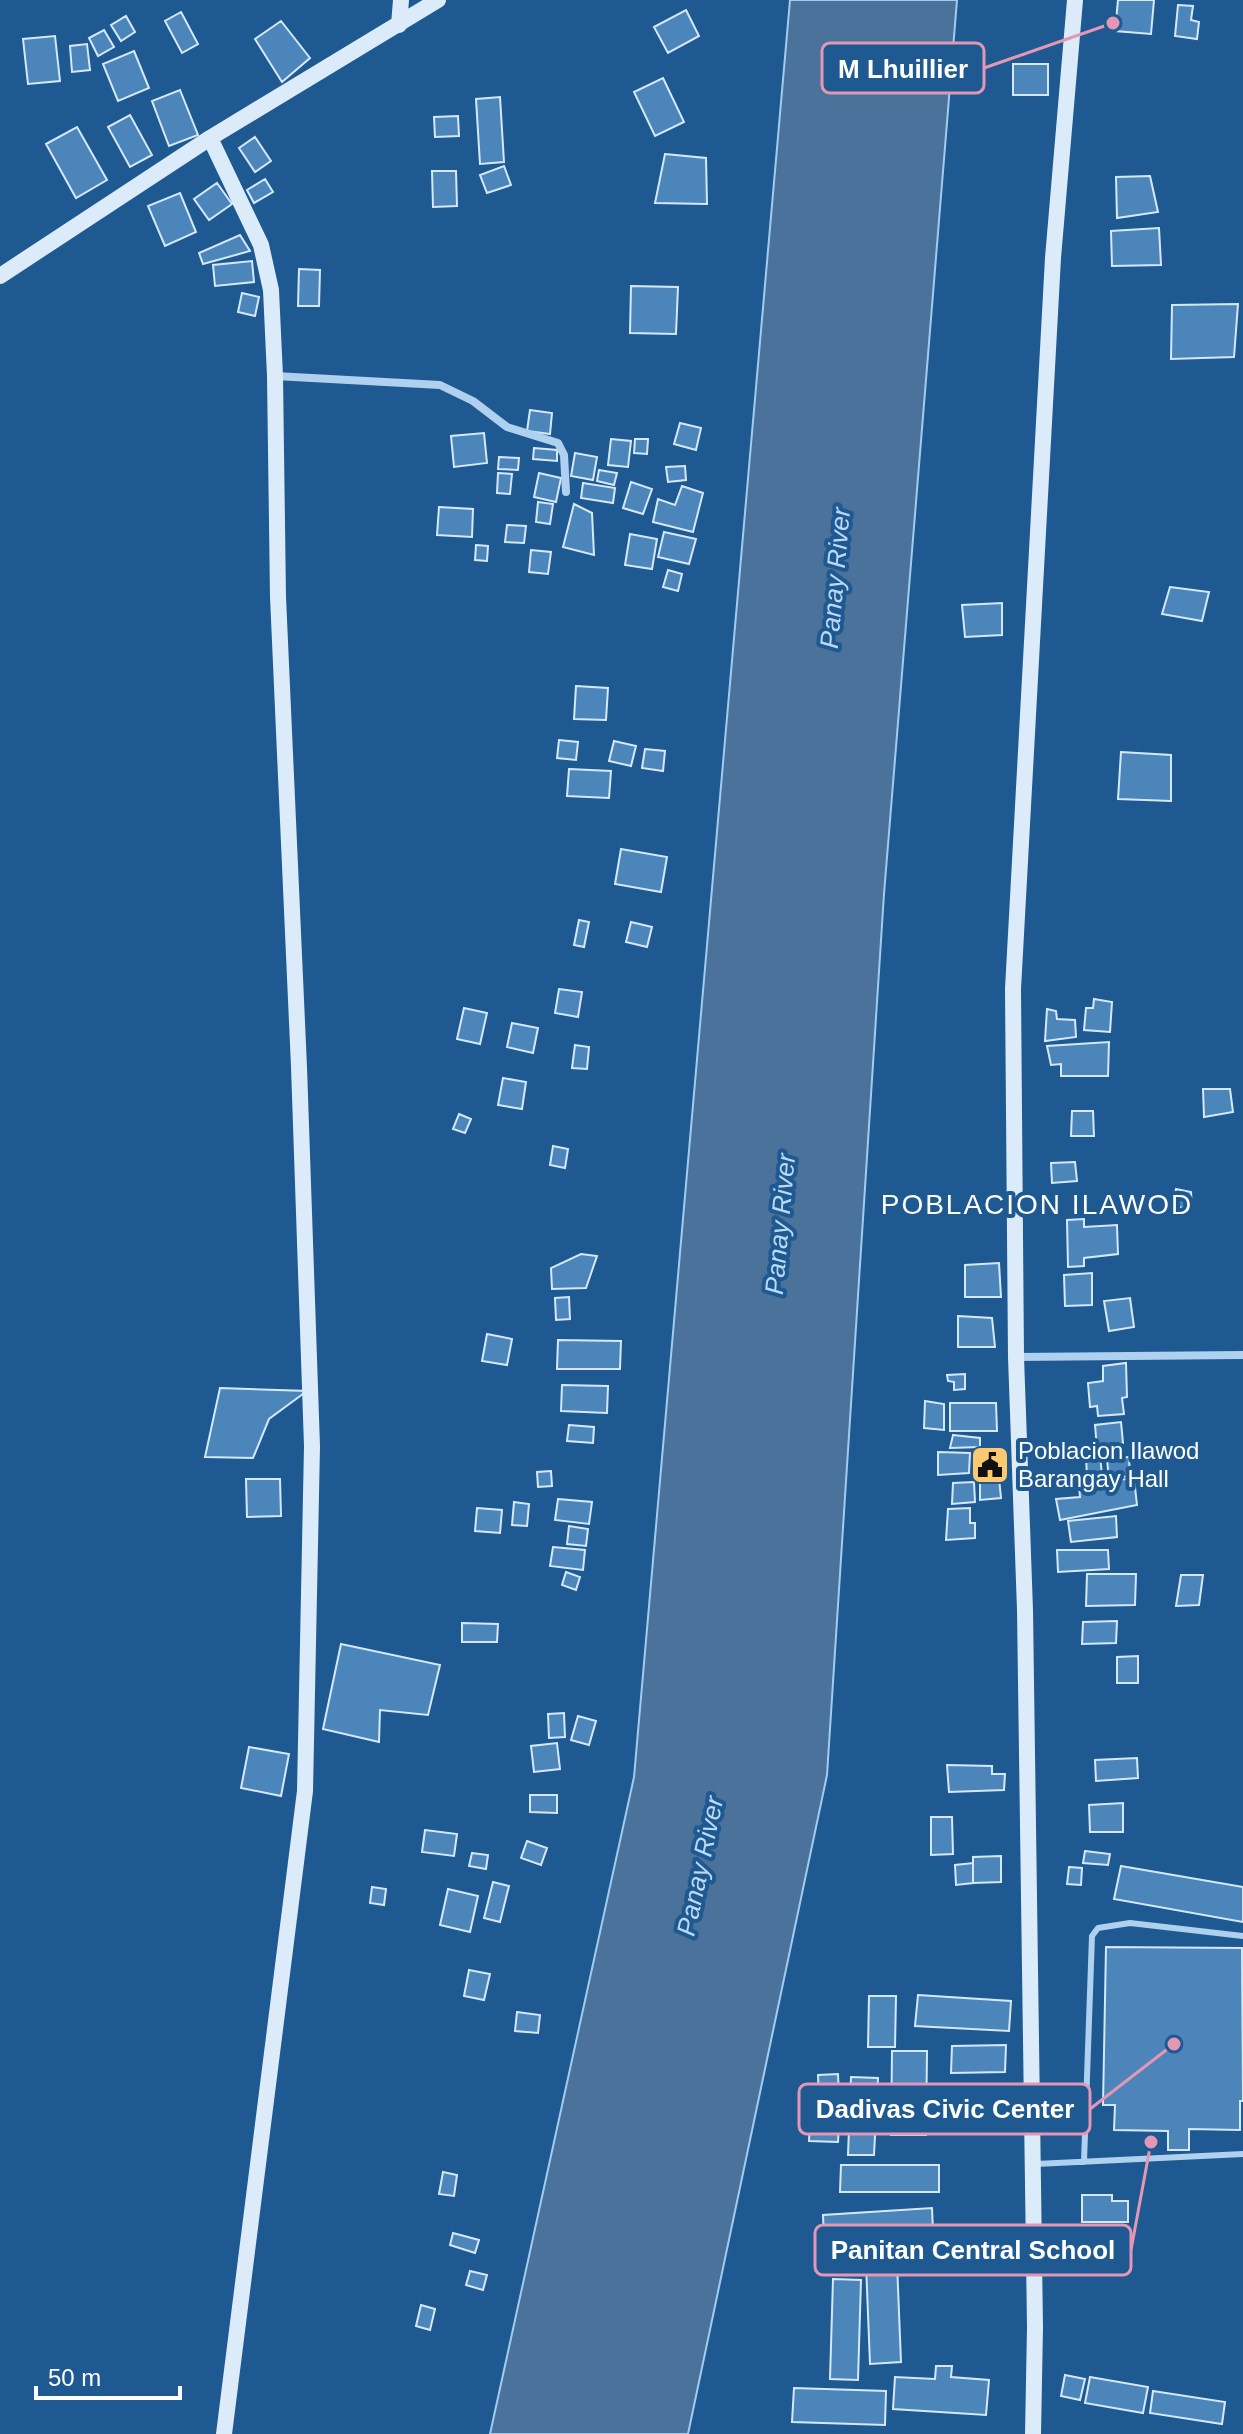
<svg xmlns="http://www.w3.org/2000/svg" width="1243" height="2434" viewBox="0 0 1243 2434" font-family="Helvetica,sans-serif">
<rect width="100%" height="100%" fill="#1e5991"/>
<!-- water -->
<path fill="#4a729a" stroke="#a2ccef" stroke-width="2" d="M790,0H957L884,894L827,1775L688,2434H490L634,1777Z"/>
<!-- building -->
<path fill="#4b85ba" stroke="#d5e8fa" stroke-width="2" d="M1118,0H1154L1151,34L1115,31Z
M1178,5L1193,6L1191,20L1199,22L1197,39L1175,36Z
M686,10L699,36L668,53L654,27Z
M181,12L198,44L182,53L165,21Z
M126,16L135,32L121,41L111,25Z
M281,21L310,58L282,82L255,39Z
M104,30L114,47L98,56L89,38Z
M55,36L60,81L28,84L23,39Z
M87,44L90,70L72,72L70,46Z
M134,51L149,88L118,101L103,64Z
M1013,64H1048V95H1013Z
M663,78L684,122L655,136L634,92Z
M180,90L198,135L169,146L152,101Z
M500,97L504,162L480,164L476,99Z
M130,115L152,155L130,167L108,127Z
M458,116L459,136L435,137L434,117Z
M77,127L107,180L76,198L46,144Z
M255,137L271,161L255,172L239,148Z
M665,154L706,158L707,204L655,203Z
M504,166L511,185L487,193L480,175Z
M432,171H456L457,206L433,207Z
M1150,176L1158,212L1117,218L1116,177Z
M265,179L273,192L254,203L247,190Z
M217,183L232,204L209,220L194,199Z
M180,193L196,232L165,246L148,206Z
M1159,228L1161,265L1112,266L1111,231Z
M240,235L250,251L203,264L199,253Z
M252,261L254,282L215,286L213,265Z
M299,269L320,270L319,306H298Z
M631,286L678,287L676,334L630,333Z
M242,293L259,297L255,316L238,312Z
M1238,304L1234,357L1171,359L1172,305Z
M530,410L552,413L550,434L527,431Z
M680,423L701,428L696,450L674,444Z
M484,433L487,463L454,467L451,436Z
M611,439L631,441L628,467L608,465Z
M635,439H648L647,454L634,453Z
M534,448L557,450V461L533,459Z
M575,453L597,457L593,480L571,476Z
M499,457L519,458L518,470L498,469Z
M685,466L686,480L668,482L666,467Z
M599,470L617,473L614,485L597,481Z
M498,473L512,474L510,494L497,493Z
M539,473L561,478L556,502L534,497Z
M631,482L652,489L643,514L623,508Z
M583,483L615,488L613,503L581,498Z
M682,486L703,493L693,532L653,522L658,499L675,505Z
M538,502L553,504L550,524L536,522Z
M574,504L592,513L594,555L563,547Z
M439,507L473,509L472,537L437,535Z
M507,525L526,526L524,543L505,542Z
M664,532L696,539L689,564L658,557Z
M630,534L657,539L652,569L625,565Z
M476,545L488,546L487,561L475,560Z
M531,550L551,552L548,574L529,572Z
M668,570L682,574L678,591L663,587Z
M1170,587L1209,592L1202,621L1162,614Z
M1002,603V635L965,637L962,605Z
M576,686L608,688L606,720L574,719Z
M559,740L578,742L576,760L557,758Z
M614,741L636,746L631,766L609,761Z
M645,749L665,751L663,771L642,768Z
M1121,752L1171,755V801L1118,799Z
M569,769L611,771L609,798L567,796Z
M621,849L667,857L661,892L615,884Z
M579,920L589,922L584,947L574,945Z
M631,922L652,927L647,947L626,942Z
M559,989L582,992L578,1017L555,1013Z
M1094,999L1112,1002L1110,1032L1084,1030L1086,1008H1093Z
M464,1008L487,1013L480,1044L457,1039Z
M1047,1009L1056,1011L1057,1019L1075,1020L1076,1037L1045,1041Z
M512,1023L538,1028L533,1053L507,1047Z
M1109,1042L1108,1076H1061V1064L1051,1065L1047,1046Z
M575,1045L589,1047L587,1069L572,1068Z
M503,1078L526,1082L522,1109L498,1105Z
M1203,1089H1230L1233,1112L1204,1117Z
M1072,1111H1093L1094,1136H1071Z
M459,1114L471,1119L465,1133L453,1129Z
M553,1146L568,1149L565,1168L550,1165Z
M1075,1162L1077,1181L1052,1183L1051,1163Z
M1176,1189L1191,1192L1192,1206L1172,1209Z
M1084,1219V1227L1117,1225L1118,1254L1084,1258V1266L1068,1267L1067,1220Z
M581,1254L597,1256L586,1288L552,1289L551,1268Z
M999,1263L1001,1297H965V1265Z
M1092,1273V1305L1065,1306L1064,1275Z
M569,1297L570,1319L556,1320L555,1298Z
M1130,1298L1134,1327L1109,1331L1104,1301Z
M958,1316L992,1318L995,1347H958Z
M487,1334L512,1339L507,1365L482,1361Z
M558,1340L621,1341L620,1369H557Z
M1126,1363L1127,1397L1122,1398L1124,1414L1098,1416L1097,1406L1090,1407L1088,1383L1103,1381V1366Z
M965,1374V1389L954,1390V1382L948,1381L947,1375Z
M562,1385L608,1386L607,1413L561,1411Z
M220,1388L307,1391L269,1419L253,1458L205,1457Z
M925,1401L944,1404V1430L924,1428Z
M950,1403H996L997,1431H950Z
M1121,1422L1123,1443L1097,1448L1095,1425Z
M569,1425L594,1427L593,1443L567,1441Z
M953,1435L980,1438V1447L950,1448Z
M938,1452L970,1453L969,1473L938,1475Z
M980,1455H1000V1475H980Z
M1100,1455L1102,1475L1087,1477L1086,1457Z
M1129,1457L1130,1476L1109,1478L1107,1460Z
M551,1471L552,1486L538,1487L537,1472Z
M999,1478L1001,1498L980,1500V1480Z
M1134,1478L1137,1505L1060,1520L1056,1499L1080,1497L1079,1485Z
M246,1479H280L281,1516L247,1517Z
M974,1482L975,1502L952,1504L953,1483Z
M558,1499L592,1502L589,1524L555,1520Z
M514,1502L529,1504L527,1526L512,1525Z
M477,1508L502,1510L500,1533L475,1531Z
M970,1508V1523H975V1538L946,1540L948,1509Z
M1116,1516L1117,1537L1071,1542L1068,1521Z
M569,1526L588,1529L586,1546L567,1544Z
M553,1547L585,1550L583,1570L550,1566Z
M1057,1550H1108L1109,1569L1058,1572Z
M566,1572L580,1577L576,1590L562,1585Z
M1087,1574H1136L1135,1605L1086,1606Z
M1181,1575H1203L1199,1605L1176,1606Z
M1117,1621L1116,1643L1082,1644L1083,1622Z
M462,1623L498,1624L497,1642H462Z
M341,1644L440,1665L428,1715L380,1710L379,1742L323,1729Z
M1138,1656V1683H1117V1657Z
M564,1713L565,1737L549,1738L548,1714Z
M578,1716L596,1721L589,1745L571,1740Z
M557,1743L560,1769L534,1772L531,1746Z
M249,1747L289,1754L281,1796L241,1788Z
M1137,1758L1138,1778L1096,1781L1095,1760Z
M947,1765L992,1766V1774H1005L1004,1790L949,1792Z
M530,1795H557V1813L530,1812Z
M1123,1803V1832H1090L1089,1805Z
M931,1817H952L953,1854L931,1855Z
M425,1830L457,1834L454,1856L422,1852Z
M527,1841L547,1848L541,1865L521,1858Z
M1085,1851L1110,1854L1108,1865L1083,1863Z
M472,1853L488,1855L486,1869L469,1866Z
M1001,1856V1882L973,1883V1857Z
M973,1863V1883L956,1885L955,1865Z
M1121,1866L1243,1887V1922L1114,1899Z
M1069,1867L1082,1868L1081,1885L1067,1884Z
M493,1882L509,1886L500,1922L484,1918Z
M372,1887L386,1889L384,1905L370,1903Z
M448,1889L478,1896L470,1932L440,1925Z
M1106,1947L1242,1948L1243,2101H1240V2130L1189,2129V2150H1168V2131L1114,2130L1115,2105H1103Z
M469,1970L490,1974L484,2000L464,1996Z
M918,1995L1011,2001L1009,2031L915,2026Z
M869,1996H896L895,2047H868Z
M517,2012L540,2015L538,2033L515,2031Z
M1006,2045L1005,2072L951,2073L952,2046Z
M892,2051H927L926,2135H891Z
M838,2074L839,2098L819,2099L818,2075Z
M851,2077L878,2078L874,2155H848Z
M811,2104L840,2105L838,2142L809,2141Z
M841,2165H939V2192H840Z
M443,2172L457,2175L454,2196L439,2194Z
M1082,2195H1112V2201H1128V2222H1082Z
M932,2208L933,2231L824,2238L823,2215Z
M453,2233L479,2240L475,2253L450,2245Z
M896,2238L901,2362L870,2364L865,2239Z
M470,2271L487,2275L483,2290L466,2285Z
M833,2279L861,2280L858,2380L830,2379Z
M421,2305L435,2309L430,2330L416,2326Z
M936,2366H952L951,2377L989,2380L986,2415L893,2409L895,2377L935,2379Z
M1065,2375L1085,2379L1080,2400L1061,2396Z
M1090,2377L1148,2387L1143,2413L1085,2403Z
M794,2388L886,2391L885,2425L792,2422Z
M1153,2391L1225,2402L1222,2424L1150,2413Z"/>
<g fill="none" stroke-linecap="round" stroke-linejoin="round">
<!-- lane -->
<path stroke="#afd0ee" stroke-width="6" d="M1084,2162L1092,1936L1098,1928L1130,1923L1243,1936
M1036,2164L1243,2154"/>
<!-- street -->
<path stroke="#afd0ee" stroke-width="8" d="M275,376L440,385L473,401L507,427L558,443L564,455L566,492
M1016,1357L1243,1355"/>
<!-- secondary -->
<path stroke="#dbebfa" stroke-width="16" d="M399,25L401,0
M210,138L261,245L271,290L275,376L278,597L299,1067L312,1446L305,1791L224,2434
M0,276L210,138L438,0
M1033,2434L1035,2327L1025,1610L1016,1357L1013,989L1053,258L1075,0"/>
</g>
<!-- icons -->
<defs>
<g id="civic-square" transform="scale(2)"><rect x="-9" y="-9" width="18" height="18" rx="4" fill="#fcc96e" stroke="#1e5991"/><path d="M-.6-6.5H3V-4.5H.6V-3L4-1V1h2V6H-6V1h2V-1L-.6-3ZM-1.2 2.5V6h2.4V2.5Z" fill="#111"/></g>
</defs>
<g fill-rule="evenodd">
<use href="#civic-square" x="990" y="1465"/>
</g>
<g text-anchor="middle" stroke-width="8" stroke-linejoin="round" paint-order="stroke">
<!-- poi labels -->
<g font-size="24" fill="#fff" stroke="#1e5991" text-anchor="start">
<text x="1018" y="1459">Poblacion Ilawod<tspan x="1018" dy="28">Barangay Hall</tspan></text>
</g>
<!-- water labels -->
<g font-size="26" font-style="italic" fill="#bbd9f4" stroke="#1e5991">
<text transform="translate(835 578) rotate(-85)" y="9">Panay River</text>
<text transform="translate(780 1224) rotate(-85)" y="9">Panay River</text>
<text transform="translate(700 1866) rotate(-78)" y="9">Panay River</text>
</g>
<!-- quarter labels -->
<g font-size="28" letter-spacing="2" fill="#fff" stroke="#1e5991">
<text x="1037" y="1214">POBLACION ILAWOD</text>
</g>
</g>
<!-- callouts -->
<path fill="none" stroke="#e497b5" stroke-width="3" d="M1113 23L984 68M1174 2044L1090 2109M1151 2142L1131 2250"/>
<g fill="#e497b5" stroke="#1e5991" stroke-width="3">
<circle cx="1113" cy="23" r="8"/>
<circle cx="1174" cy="2044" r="8"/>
<circle cx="1151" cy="2142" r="8"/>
</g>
<g fill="#1e5991" stroke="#e497b5" stroke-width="3">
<rect x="822" y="43" width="162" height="50" rx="8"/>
<rect x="799" y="2084" width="291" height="50" rx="8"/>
<rect x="815" y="2225" width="316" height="50" rx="8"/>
</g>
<g font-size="26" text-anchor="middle" font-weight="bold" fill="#fff">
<text x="903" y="78">M Lhuillier</text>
<text x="945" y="2118">Dadivas Civic Center</text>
<text x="973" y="2259">Panitan Central School</text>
</g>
<!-- scale -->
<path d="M36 2386v12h144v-12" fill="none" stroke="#ffffff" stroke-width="4"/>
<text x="48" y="2386" font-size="24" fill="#ffffff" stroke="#1e5991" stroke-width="6" paint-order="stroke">50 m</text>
</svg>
